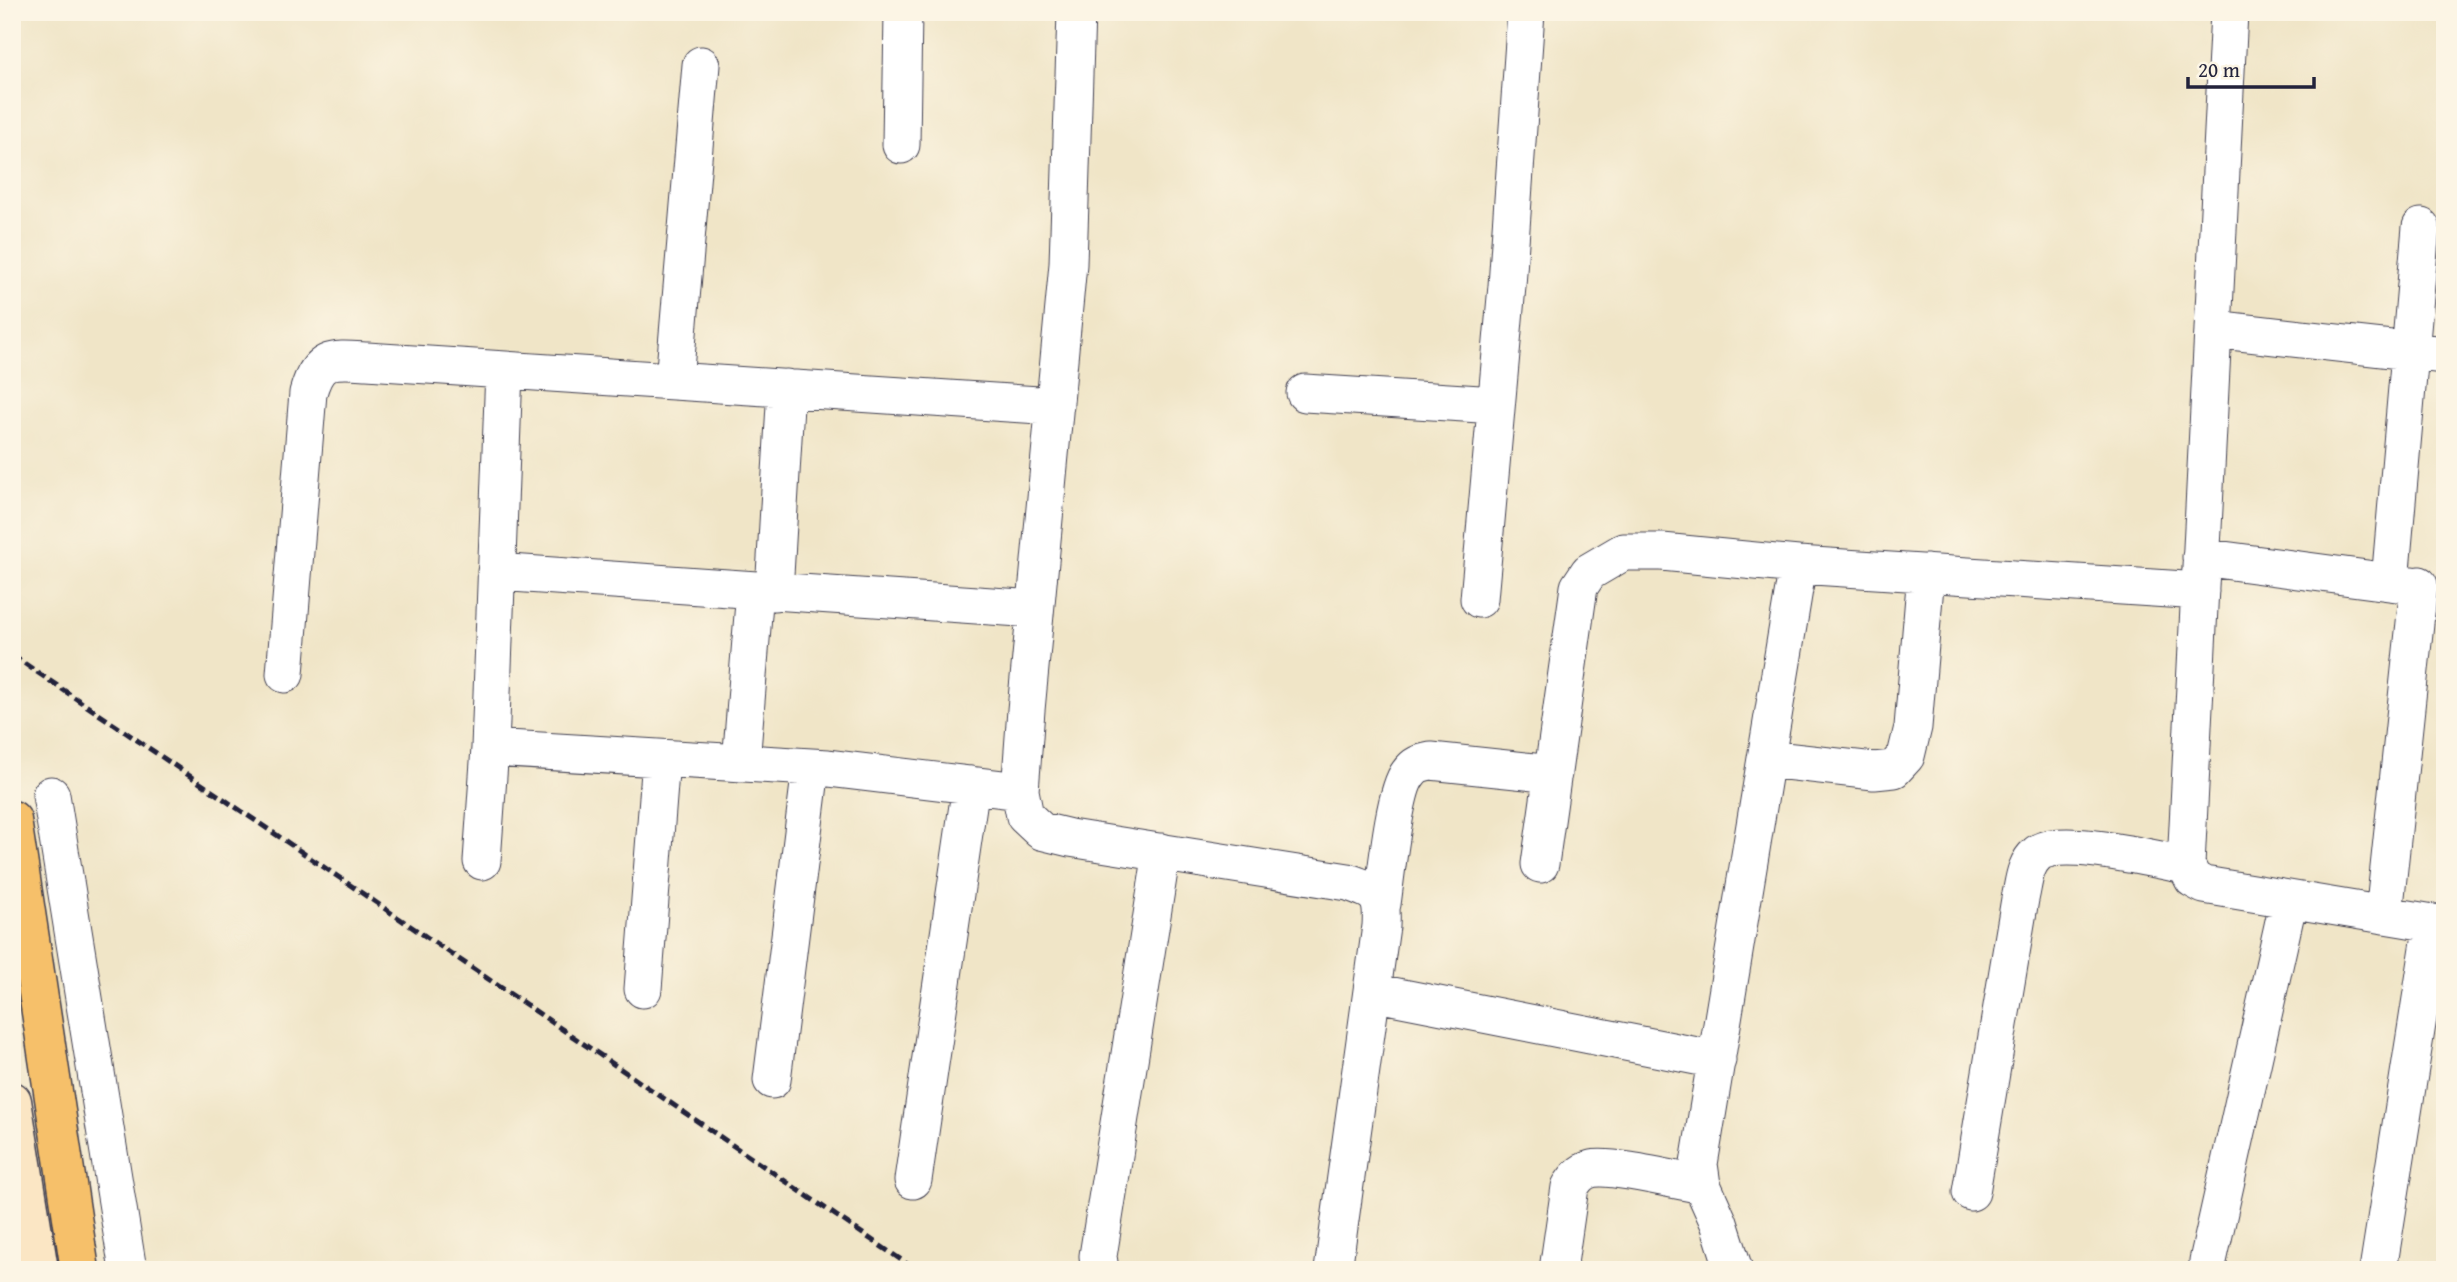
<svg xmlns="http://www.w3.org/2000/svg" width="2457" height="1282" viewBox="0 0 2457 1282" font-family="'Gentium Book Plus',serif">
<rect width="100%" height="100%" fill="#fcf5e5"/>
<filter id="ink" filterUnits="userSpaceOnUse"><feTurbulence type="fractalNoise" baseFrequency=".0143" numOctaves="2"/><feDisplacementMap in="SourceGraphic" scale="14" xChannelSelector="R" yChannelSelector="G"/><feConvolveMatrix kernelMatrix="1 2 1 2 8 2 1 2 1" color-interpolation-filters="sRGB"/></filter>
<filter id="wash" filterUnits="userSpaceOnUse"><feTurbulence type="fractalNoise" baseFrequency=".00686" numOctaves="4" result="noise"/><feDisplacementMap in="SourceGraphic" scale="28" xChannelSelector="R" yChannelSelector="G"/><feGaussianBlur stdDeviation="1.57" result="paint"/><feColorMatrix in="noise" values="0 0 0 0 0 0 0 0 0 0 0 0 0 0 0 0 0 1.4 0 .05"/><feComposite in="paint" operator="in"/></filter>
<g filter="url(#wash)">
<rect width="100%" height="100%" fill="#f0e5c7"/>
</g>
<g filter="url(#ink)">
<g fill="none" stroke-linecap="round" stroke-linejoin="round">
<!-- street casing -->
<g stroke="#413f50" stroke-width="39">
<path id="street" d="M1076,12L1068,264L1026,710L1020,791L1025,816L1041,831L1070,838L1348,882C1376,892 1383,894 1381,926L1333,1270
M2229,12L2186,865L2193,879L2204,885L2445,925
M901,145L903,12
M2213,329L2445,355
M674,381L701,65
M1305,393L1496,405
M2201,557L2412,585
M496,572L1035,609
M2390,582L2421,227
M774,592L786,388
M1479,599L1507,286L1526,12
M285,674L308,393C318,356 333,359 367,361L1055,406
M490,748L828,768L1020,791
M1766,759L1874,771L1894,769L1906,756L1913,727L1926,573
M741,763L755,590
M51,795L128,1270
M482,861L490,748L504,370
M1540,864L1579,587L1589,572L1623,552H1662L1798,565L2200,591
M1382,904C1386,877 1394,792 1408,774C1415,764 1420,763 1431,761L1553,774
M2384,915L2419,585
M643,989L661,759
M1372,992L1717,1060
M772,1080L811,768
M913,1180L971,785
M1971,1192L2020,899C2024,883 2024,865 2037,854C2057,835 2157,860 2186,865
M2208,1261L2289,899
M1100,1270L1098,1256L1162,852
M1558,1270L1570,1187C1576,1178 1580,1172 1591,1169C1610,1164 1679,1181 1702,1185
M1734,1270L1719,1223L1702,1185L1699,1164L1798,565
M2378,1270L2433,923"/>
</g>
<!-- secondary casing -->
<g stroke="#413f50" stroke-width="41">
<path id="secondary" d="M12,1101L39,1270"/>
</g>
<!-- primary casing -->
<g stroke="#413f50" stroke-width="41">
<path id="primary" d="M12,820L80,1270"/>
</g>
<!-- street -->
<use href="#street" stroke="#fff" stroke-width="37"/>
<!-- secondary -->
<use href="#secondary" stroke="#fbe6c4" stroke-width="38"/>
<!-- primary -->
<use href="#primary" stroke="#f6c06b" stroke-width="38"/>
<!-- rail -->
<path stroke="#22223b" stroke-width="5" stroke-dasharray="10 5" stroke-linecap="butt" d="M12,655L916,1270"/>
</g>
</g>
<!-- margin -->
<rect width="2457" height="1282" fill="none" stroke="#fcf5e5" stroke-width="42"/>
<!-- scale -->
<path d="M2188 77v10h126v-10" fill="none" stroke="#22223b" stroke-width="3.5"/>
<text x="2198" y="77" font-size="21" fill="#22223b" stroke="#fcf5e5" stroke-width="5" paint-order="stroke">20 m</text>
</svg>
